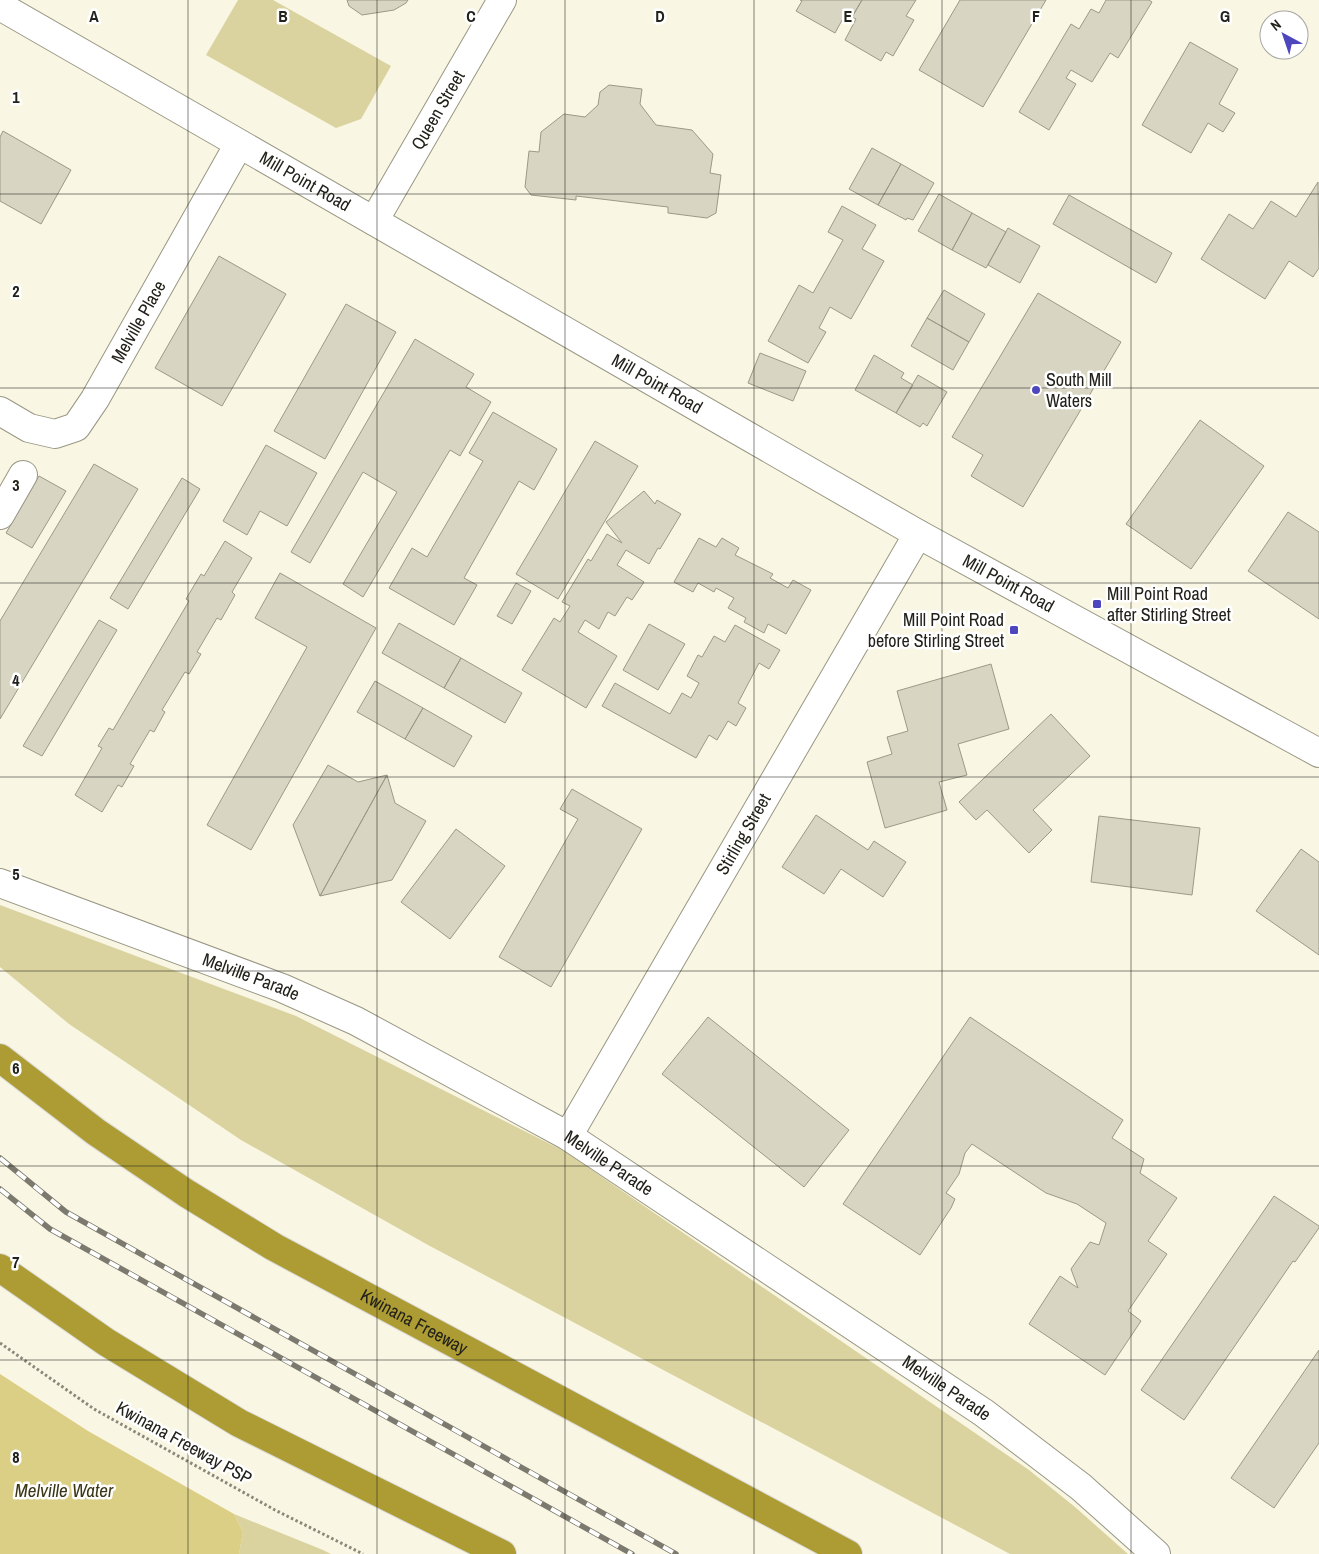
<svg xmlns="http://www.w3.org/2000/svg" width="1319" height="1554" viewBox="0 0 1319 1554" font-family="'Archivo Narrow',sans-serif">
<rect width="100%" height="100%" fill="#f9f6e3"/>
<!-- green -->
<path fill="#dbd39f" d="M238,0H273L391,66L361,119L336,128L206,55Z
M0,905L296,1016L564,1151L1029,1470L1075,1507L1128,1554H1010L428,1245L241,1140L69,1024L0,967Z
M234,1514L323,1550L331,1554H239L243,1532Z"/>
<!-- water -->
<path fill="#dbce85" d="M0,1374L88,1431L234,1514L243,1532L239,1554H0Z"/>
<!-- building -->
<path fill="#d8d5c2" stroke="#9c9987" d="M347,0H408L406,3L394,10L362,15L349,6Z
M800,0H862L852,17L846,13L835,33L796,11L802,1Z
M862,0H916L906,16L914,20L893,56L886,52L881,61L845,40L856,19L852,17Z
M960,0H1046L983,107L919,70Z
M1106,0H1149L1152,2L1118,58L1110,53L1092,82L1071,70L1066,78L1076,84L1049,130L1019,112L1071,24L1079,29L1091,9L1099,13Z
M1190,42L1238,69L1219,104L1235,113L1223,132L1208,123L1191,153L1142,125Z
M609,85L642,89L640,104L656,125L692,130L713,154L710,173L721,175L716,213L707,218L668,213V207L651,205L576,196V200L531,195L525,187L529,151L539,152L541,132L564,114L585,117L598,105L600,92Z
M3,131L71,170L41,224L0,201V137Z
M872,148L901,164L878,205L849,189Z
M901,164L934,183L913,220L907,218L906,220L878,205Z
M1318,182L1319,268L1313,277L1289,261L1265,299L1201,259L1229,214L1253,229L1271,201L1296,217Z
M939,194L972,213L952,250L918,231Z
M1069,195L1172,253L1156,283L1053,224Z
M842,206L876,225L862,249L884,261L851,319L830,307L819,328L826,332L808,363L768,341L799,285L813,293L843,240L828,232Z
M972,213L1006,232L986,268L952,250Z
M1008,228L1040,246L1020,283L988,265Z
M219,256L286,294L222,406L155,368Z
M944,290L985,314L969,342L927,318Z
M1038,293L1121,342L1023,507L971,476L983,455L952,437Z
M346,304L396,332L325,459L274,431Z
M927,318L969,342L953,370L911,346Z
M415,339L474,374L466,387L491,402L460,456L450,450L363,597L343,584L397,492L363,472L310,563L291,552Z
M760,353L806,371L793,401L748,383Z
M874,355L904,373L901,378L913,385L896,413L855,390Z
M918,375L947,392L927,426L923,423L920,427L896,413Z
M493,412L557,449L534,490L519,481L464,578L477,585L454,625L389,588L412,548L427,557L483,461L469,453Z
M1200,420L1264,466L1191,569L1126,524Z
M595,441L638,466L558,599L516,574Z
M266,445L317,473L287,526L260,511L247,535L223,521Z
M94,464L138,489L0,719V621Z
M39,476L66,491L32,548L6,533Z
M182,478L200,489L128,609L110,598Z
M644,491L655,504L657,500L681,514L660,549L658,548L649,564L626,550L617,565L644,582L632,600L627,597L615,616L608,612L599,629L585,620L578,632L617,656L586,708L522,670L554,618L560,622L570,606L562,602L588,559L591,561L607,534L622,543L606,522Z
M1288,512L1319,532V619L1248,571Z
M699,538L716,547L722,538L739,548L735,555L773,574L770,578L788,588L793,580L811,590L786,634L768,624L764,633L744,622L746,618L728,608L734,598L716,588L714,592L698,583L693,592L674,582Z
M225,541L252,558L232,592L235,595L221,620L217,618L197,652L201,654L189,674L185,672L162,710L165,712L154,732L150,730L130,764L134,766L122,787L118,785L102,812L75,795L102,748L98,746L109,728L113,730L189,601L186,599L201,574L204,576Z
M280,573L376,628L251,850L207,825L307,647L255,618Z
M516,583L531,591L512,624L497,616Z
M99,620L117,630L42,756L23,746Z
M399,623L461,658L444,688L382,653Z
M649,624L685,644L658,690L623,670Z
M735,625L780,650L769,669L759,663L738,703L746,708L736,726L728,721L717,740L709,735L696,758L602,706L615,683L670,714L682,693L691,698L699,683L687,676L698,655L702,657L714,636L725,642Z
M461,658L522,693L505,723L444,688Z
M991,664L1009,729L958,744L967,775L939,782L947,810L885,828L867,762L892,754L887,737L908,731L897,691Z
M375,681L423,708L405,739L357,712Z
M423,708L472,736L454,767L405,739Z
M1051,714L1090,756L1033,810L1052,830L1029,853L987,810L976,820L959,802Z
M328,765L358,782L387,775L320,896L293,825Z
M387,775L395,803L426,821L392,880L320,896Z
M572,789L642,829L551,987L499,957L578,819L560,809Z
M816,815L868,850L874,841L906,862L883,897L841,869L824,894L782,867Z
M1099,816L1200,828L1192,895L1091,882Z
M456,829L505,866L450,939L401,902Z
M1301,849L1319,862V955L1256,911Z
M708,1017L849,1130L804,1187L662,1074Z
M970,1017L1123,1120L1112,1138L1144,1159L1140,1173L1177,1198L1148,1241L1167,1254L1128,1311L1141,1321L1105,1375L1029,1324L1060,1276L1078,1288L1071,1269L1090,1242L1099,1245L1106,1223L1077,1204L1046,1193L972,1144L965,1153L959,1174L946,1193L955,1199L951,1208L920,1255L843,1204Z
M1274,1196L1319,1226V1228L1295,1262L1293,1261L1184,1420L1141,1390Z
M1319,1350V1443L1274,1508L1231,1478Z"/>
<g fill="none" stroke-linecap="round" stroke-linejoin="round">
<!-- minor casing -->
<g stroke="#999784" stroke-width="30">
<g id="minor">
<path id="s1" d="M0,6L918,534L1319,753"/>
<path id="s2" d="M374,221L502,0"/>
<path id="s3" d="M0,411L29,428L55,434L76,427L95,399L239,144"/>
<path d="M0,515L23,475"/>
<path id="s4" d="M0,883L282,988L356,1021L568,1136L984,1413L1081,1487L1156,1554"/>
<path id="s5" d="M568,1136L918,534"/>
</g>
</g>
<!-- highway casing -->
<g stroke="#dcdbda" stroke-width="30">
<g id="highway">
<path id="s6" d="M0,1058L96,1132L186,1193L274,1247L848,1554"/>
<path d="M0,1268L106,1342L239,1423L502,1554"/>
</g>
</g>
<!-- path -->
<path stroke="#8a887b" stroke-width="3" stroke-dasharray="2.5 2.5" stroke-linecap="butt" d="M0,1343L94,1409L275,1510L363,1554"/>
<!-- minor -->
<use href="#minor" stroke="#fff" stroke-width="28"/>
<!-- highway -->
<use href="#highway" stroke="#ad9c33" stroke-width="28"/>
<!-- rail casing -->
<g stroke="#7c7a6e" stroke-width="5.5">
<path id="rail" d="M0,1158L66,1212L676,1554
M0,1189L50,1229L632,1554"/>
</g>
<!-- rail -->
<use href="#rail" stroke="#fff" stroke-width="4" stroke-dasharray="11" stroke-linecap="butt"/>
</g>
<!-- grid -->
<path fill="none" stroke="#22211a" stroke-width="1" stroke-opacity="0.55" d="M188,0V1554M377,0V1554M565,0V1554M754,0V1554M942,0V1554M1131,0V1554M0,194H1319M0,388H1319M0,583H1319M0,777H1319M0,971H1319M0,1166H1319M0,1360H1319"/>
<!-- markers -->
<g fill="#4e46bd" stroke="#fff" stroke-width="2">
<circle cx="1036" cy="390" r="5"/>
<rect x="1092" y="599" width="10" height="10" rx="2.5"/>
<rect x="1009" y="625" width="10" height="10" rx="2.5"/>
</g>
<g text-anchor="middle" stroke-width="5" stroke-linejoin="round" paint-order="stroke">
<!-- street labels -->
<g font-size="18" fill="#22211a" stroke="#fff">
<text dy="6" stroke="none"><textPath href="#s2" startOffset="128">Queen Street</textPath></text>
<text dy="6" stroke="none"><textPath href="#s1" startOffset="352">Mill Point Road</textPath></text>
<text dy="6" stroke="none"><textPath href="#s3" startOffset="205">Melville Place</textPath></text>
<text dy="6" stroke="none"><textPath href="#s1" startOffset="758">Mill Point Road</textPath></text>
<text dy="6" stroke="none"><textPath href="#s1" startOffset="1162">Mill Point Road</textPath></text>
<text dy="6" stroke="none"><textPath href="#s5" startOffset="349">Stirling Street</textPath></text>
<text dy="6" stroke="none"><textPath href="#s4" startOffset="268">Melville Parade</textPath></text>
<text dy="6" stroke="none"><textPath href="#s4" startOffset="672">Melville Parade</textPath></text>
<text dy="6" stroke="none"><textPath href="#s6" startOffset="492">Kwinana Freeway</textPath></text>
<text dy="6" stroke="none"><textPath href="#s4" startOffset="1078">Melville Parade</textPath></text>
<text transform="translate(184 1443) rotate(29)" y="6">Kwinana Freeway PSP</text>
</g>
<!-- poi labels -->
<g font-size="18" fill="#22211a" stroke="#fff" text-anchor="start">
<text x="1046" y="386">South Mill<tspan x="1046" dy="21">Waters</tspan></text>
<text x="1107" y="600">Mill Point Road<tspan x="1107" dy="21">after Stirling Street</tspan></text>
<text x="1004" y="626" text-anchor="end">Mill Point Road<tspan x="1004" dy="21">before Stirling Street</tspan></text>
</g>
<!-- water labels -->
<g font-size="19" font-style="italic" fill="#3c3716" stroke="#fff">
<text x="64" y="1497">Melville Water</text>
</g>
</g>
<g font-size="16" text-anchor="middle" font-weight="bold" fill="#22211a" stroke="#fff" stroke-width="5" stroke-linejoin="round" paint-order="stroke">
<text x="94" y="22">A</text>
<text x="283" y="22">B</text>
<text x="471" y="22">C</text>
<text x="660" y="22">D</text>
<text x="848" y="22">E</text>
<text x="1036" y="22">F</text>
<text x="1225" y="22">G</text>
<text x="16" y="103">1</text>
<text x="16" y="297">2</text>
<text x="16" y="491">3</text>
<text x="16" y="686">4</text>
<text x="16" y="880">5</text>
<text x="16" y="1074">6</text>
<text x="16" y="1268">7</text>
<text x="16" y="1463">8</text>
</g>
<!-- north arrow -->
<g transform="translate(1284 35) rotate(320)"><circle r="24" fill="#ffffff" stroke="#a7a6a3"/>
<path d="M0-4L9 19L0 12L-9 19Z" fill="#4e46bd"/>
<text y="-8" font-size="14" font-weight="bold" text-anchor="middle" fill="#22211a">N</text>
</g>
</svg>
